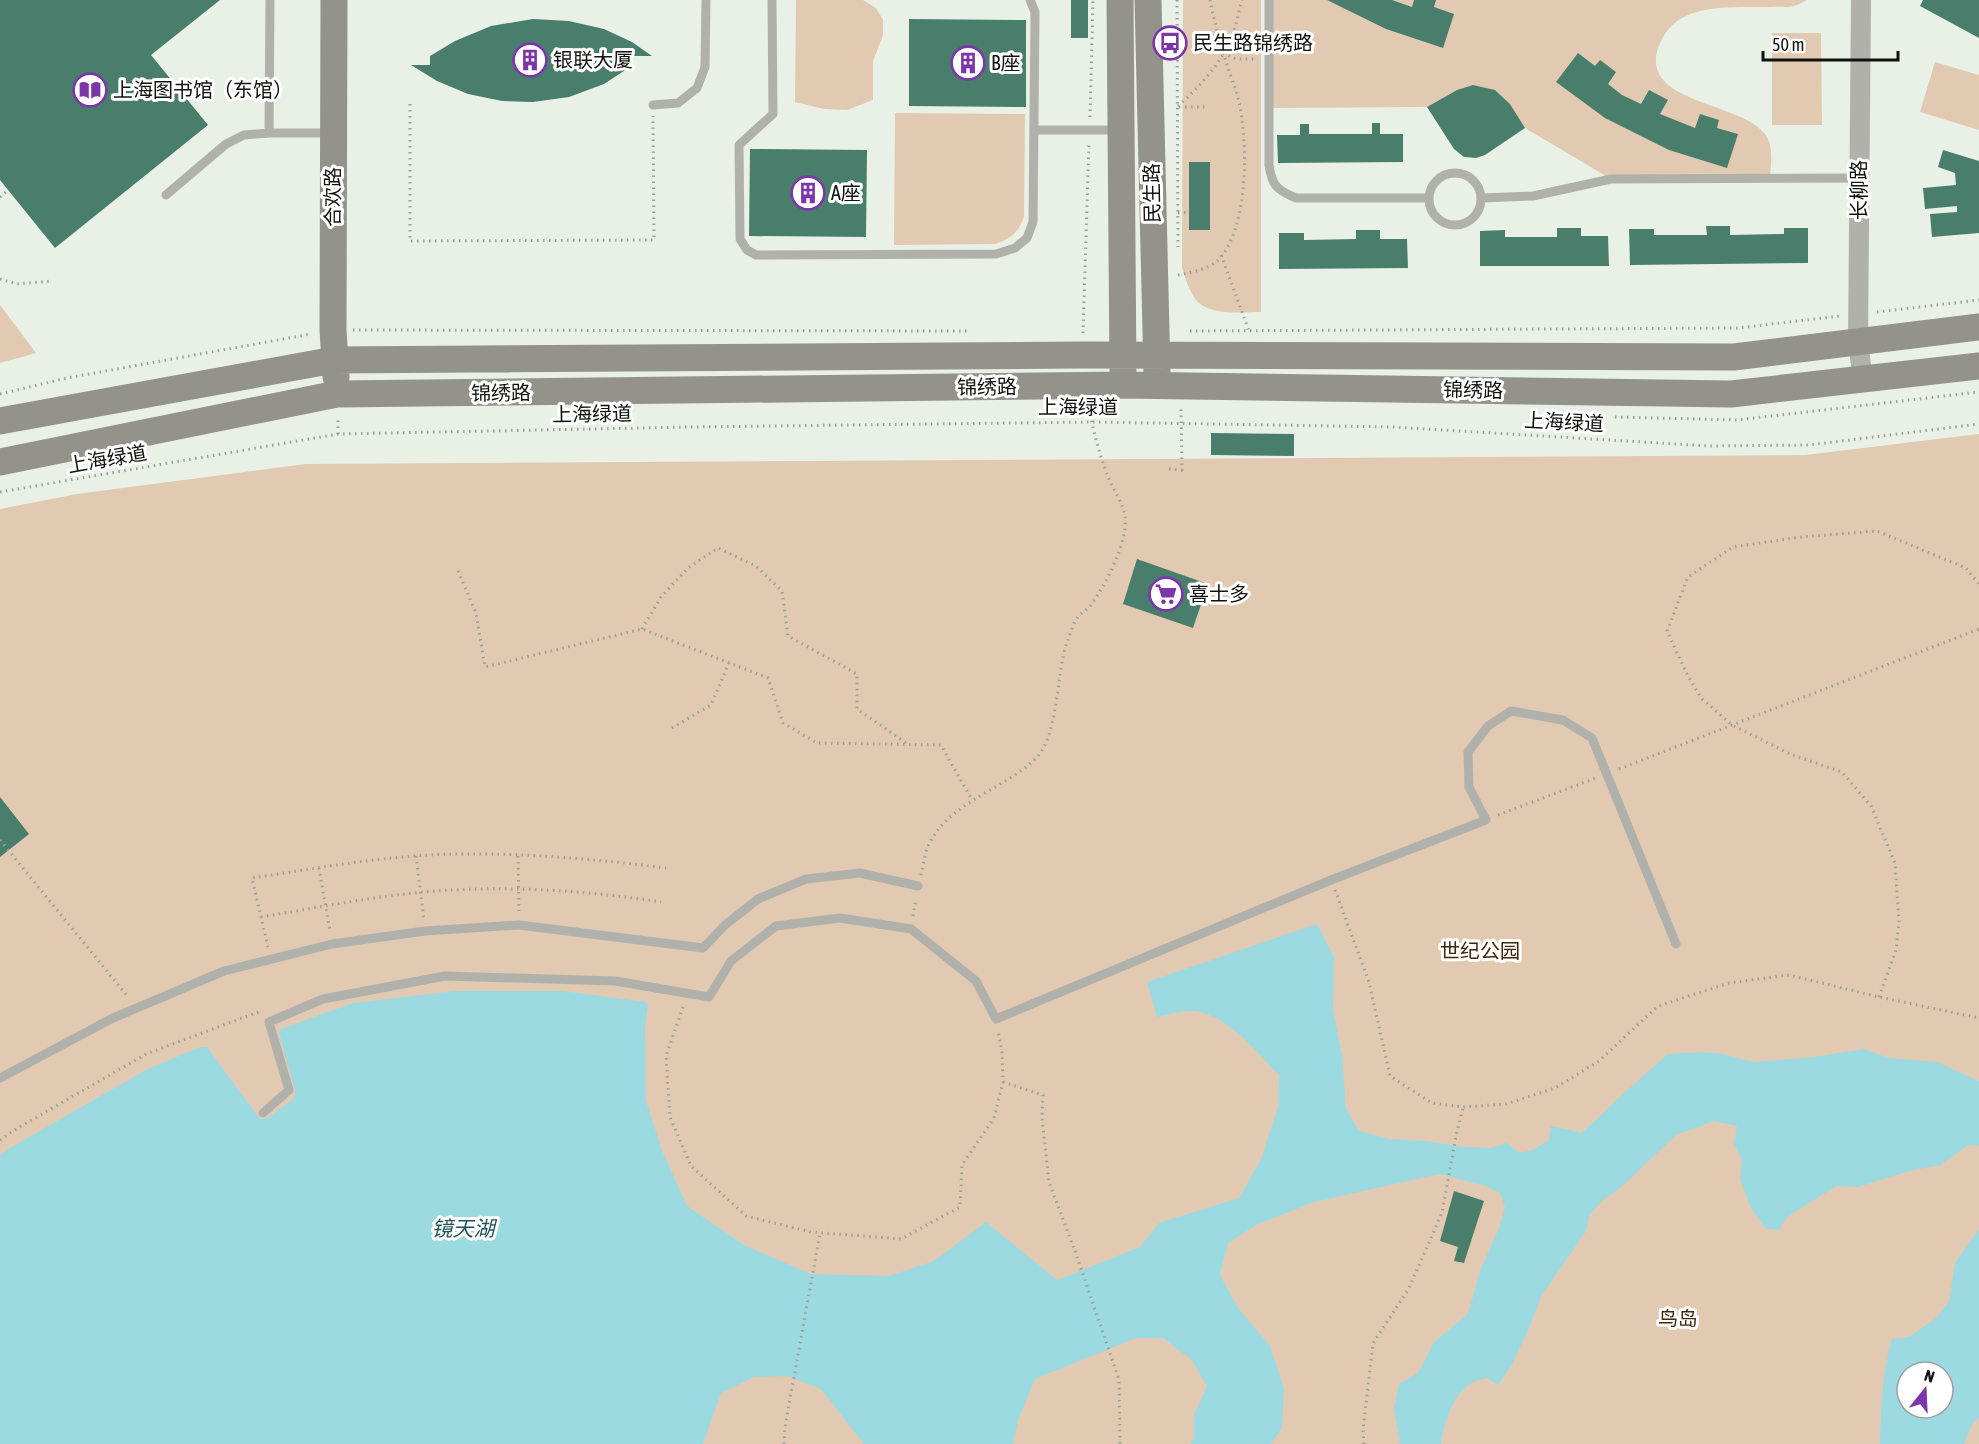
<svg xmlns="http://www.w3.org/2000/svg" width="1979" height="1444" viewBox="0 0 1979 1444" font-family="'Asap Condensed','Noto Sans SC',sans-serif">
<rect width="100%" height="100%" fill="#e9f1e6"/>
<!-- green -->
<path fill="#e2c9b2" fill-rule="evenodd" d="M796,0H863L876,8L883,20V35L873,61V100L847,110L824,109L795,102Z
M1183,0H1261V312C1242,312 1216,316 1199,303C1190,295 1186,279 1182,268Z
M1269,0H1807C1803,2 1798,5 1794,6C1787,8 1778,6 1771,7C1736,8 1681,1 1662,39C1629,104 1739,100 1765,134C1774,145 1771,165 1770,178L1611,179L1525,128L1510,104L1496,91L1457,90L1427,107L1268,108Z
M1772,33H1821L1822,125H1772Z
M1935,62L1979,75V130L1920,112Z
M895,113L1025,114L1024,217C1018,233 1011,239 995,244L894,245Z
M0,305L36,353L0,363Z
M1979,434V1444H0V509L77,494L306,464L1805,455ZM1907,1372H1943V1408H1907Z"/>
<!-- water -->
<path fill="#9cdae1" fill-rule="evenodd" d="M1317,924L1334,957L1333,1010L1342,1055L1346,1109L1359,1131L1389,1139L1425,1141L1464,1147L1490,1148L1507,1143L1519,1153L1533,1150L1549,1140L1551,1126L1582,1133L1624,1093L1668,1054L1701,1052L1723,1054L1754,1062L1814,1057L1864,1049L1888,1058L1937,1062L1979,1081V1146L1968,1145L1940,1165L1909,1171L1858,1187L1836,1186L1787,1217L1779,1230L1766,1229L1751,1208L1740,1179L1742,1160L1734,1143L1737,1126L1714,1121L1676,1135L1619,1189L1603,1200L1589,1216L1586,1231L1542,1295L1526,1335L1511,1366L1498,1385L1487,1378C1482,1379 1477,1380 1473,1382C1453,1394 1444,1422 1441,1444H1400L1394,1408L1399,1384L1419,1372L1434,1342L1468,1314L1480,1271L1499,1228L1505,1207L1500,1193L1486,1186L1439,1174L1314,1202L1256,1225L1228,1243L1220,1275L1238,1308L1270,1346L1284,1388L1282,1428L1271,1444H1190L1194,1439V1415L1207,1386L1191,1359L1163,1338H1136L1035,1379L1018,1420L1013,1444H864L821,1389L787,1376L754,1377L721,1393L703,1444H0V1155L10,1148L146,1070L200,1047H207L257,1115L261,1119L268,1118L293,1099L295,1096V1090L279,1033L281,1029L353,1003L456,991H562L646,1002L648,1005L645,1025L646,1101L663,1153L687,1206L744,1245L811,1274L889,1276L934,1261L986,1222L1057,1280L1140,1247L1159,1223L1239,1198L1261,1159L1278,1107L1279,1075C1257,1053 1227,1014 1194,1011C1183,1010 1168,1015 1157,1017L1147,982Z
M1979,1229V1418L1973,1422L1964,1444H1880C1881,1408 1882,1374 1892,1339L1909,1337L1936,1318L1949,1302L1955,1263ZM1907,1372H1943V1408H1907Z"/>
<!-- building -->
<path fill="#4a7e6c" d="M0,0H220L151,55L208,125L55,248L0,180Z
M1071,0H1088V38H1071Z
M1327,0H1392L1412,7L1414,0H1436L1434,7L1454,14L1443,48L1386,29Z
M1923,0H1979V38L1920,6Z
M533,19L569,21L604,29L632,42L652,56H630V67L604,84L569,97L533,102L502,101L468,94L437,81L411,65H430V56L455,41L491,26Z
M909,19L1026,20V107L909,106Z
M1578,53L1595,66L1600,60L1616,72L1608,84L1622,95L1641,104L1649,90L1668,100L1660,114L1695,128L1700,114L1719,120L1717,128L1738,134L1727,168L1669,150L1605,118L1556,82Z
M1473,85L1495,90L1510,104L1525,128L1485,155L1476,158L1464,157L1454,149L1427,107L1457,90Z
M1372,123H1380V134H1403V162L1278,163L1277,135H1300V124H1309V134H1372Z
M750,149L867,150L866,237L749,236Z
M1943,150L1979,161V233L1932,237L1930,214L1957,212V206L1925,209L1923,188L1956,185L1955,173L1938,167Z
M1189,162H1210V230H1189Z
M1706,226H1730V235L1784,234V228H1808V263L1630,265L1629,229H1654V235H1707Z
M1557,228H1581V236H1608L1609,266H1480V231L1505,230V237H1557Z
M1356,230H1380V239H1407L1408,268L1279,269V233H1304V240L1356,239Z
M1211,433L1294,434V456L1211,455Z
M1137,559L1208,584L1193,628L1123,604Z
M0,797L29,834L0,857Z
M1454,1191L1484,1201L1464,1263L1454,1261L1458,1247L1440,1241Z"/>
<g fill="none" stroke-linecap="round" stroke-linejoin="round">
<!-- path -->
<path stroke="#9aa098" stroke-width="3" stroke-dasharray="1.5 4.5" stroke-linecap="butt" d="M1177,0L1178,247
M1223,53L1236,59H1256
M410,104V241L654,240L653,116
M1178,106C1198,88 1219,66 1230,41C1236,28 1238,13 1242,0
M1179,107H1205
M1090,117L1093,0
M0,197L8,190
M1178,213L1189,212
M1221,255L1249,331
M1178,275C1192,272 1206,270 1217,261C1249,231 1248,142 1239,102C1236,88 1230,75 1226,62C1220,42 1214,21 1210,0
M0,279L17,284L52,281
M1877,312L1979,300
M353,330L971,331
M1190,331L1738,328L1840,316
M1083,333L1089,142
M0,394L67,378L311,334
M1615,417L1737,420L1979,392
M338,434V417
M1169,469L1182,470L1181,407
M0,492L338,434L691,427L1092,422L1393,427L1709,446L1809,445L1979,424
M458,571L476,613L485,667L642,629L768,678L783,723L817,743L941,745L972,800
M642,629L661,597L688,568L718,548L756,566L782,591L788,636L857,674V709L906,743
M672,728L711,705L729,663
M1619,769L1979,629
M1498,815L1596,778
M0,840L128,997
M416,856L424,920
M518,856L519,911
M319,868L330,931
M921,875C923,865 925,852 929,844C951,801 1003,790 1035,759C1059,737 1056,673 1067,642C1070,635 1072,626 1076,620C1080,613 1090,608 1094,601C1108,579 1128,542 1125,516C1124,506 1111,485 1107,474C1099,453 1093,430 1089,408
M1335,890L1369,982L1390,1076L1432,1103L1463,1107L1506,1104L1555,1088L1599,1061L1658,1006L1729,983L1789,975L1879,997L1979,1018
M913,916L916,899
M261,917C315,908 369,897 424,892C503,885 583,890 661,902
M268,947L252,878C319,868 387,855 456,854C526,853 597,859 666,868
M1879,997L1896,950L1899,922L1895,863L1871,806L1842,772L1790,754L1732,725L1701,698L1687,674L1667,631L1688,577L1733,547L1801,537L1877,531L1966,568L1979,584
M683,1007L666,1056L670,1117L691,1166L746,1216L811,1232L901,1239L960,1207L962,1165L994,1118L1003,1082L1002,1053L998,1030
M1003,1082L1043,1095L1042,1118L1049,1182L1075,1251
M0,1140L16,1129L146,1054L261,1011
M1112,1359L1119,1380L1120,1444
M784,1444L785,1427L820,1233
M1364,1444L1363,1429L1373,1343L1408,1290L1442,1213L1456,1136L1463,1107"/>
<!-- lane -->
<path stroke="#b1b1ab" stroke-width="9" d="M270,0L269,133H332
M772,0L773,114L739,145L740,239L747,250L756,255L996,254L1015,248L1027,238L1033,222L1035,12L1030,0
M1269,0V165C1272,186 1277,190 1296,198H1429
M653,105L678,103L697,88L705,67L706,0
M1034,130H1119
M1429 199a26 26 0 1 1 52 0a26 26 0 1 1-52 0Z
M166,195L226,144L244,135L269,133
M1481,198L1533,196L1611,179L1860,178
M0,1078L111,1019L224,971L332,944L425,931L519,925L703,948L725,925L758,899L806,879L860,873L918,886
M263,1113L289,1090L269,1022L323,999L445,976L615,981L709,997L731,961L776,926L840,918L911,929L976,981L996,1019L1331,880L1486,820L1469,787L1468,752L1488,726L1511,711L1563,720L1592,738L1676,944"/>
<!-- street -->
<path stroke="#b1b1ab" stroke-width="20" d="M1861,0L1858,342L1863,380"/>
<!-- secondary -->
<path stroke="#94938b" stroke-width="27" d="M334,0L333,330L336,377
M1120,0L1123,371
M1148,0L1157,373
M0,421L334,360L1083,355L1734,357L1979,327
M0,462L337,394L1123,385L1731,394L1979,366"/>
<!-- path-bridge -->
<path stroke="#9aa098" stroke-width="3" stroke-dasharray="1.5 4.5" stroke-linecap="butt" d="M1075,1251L1112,1359"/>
</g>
<!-- icons -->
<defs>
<g id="bus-ring" transform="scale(1.725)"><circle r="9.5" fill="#fff" stroke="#7c36a9" stroke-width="1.5"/><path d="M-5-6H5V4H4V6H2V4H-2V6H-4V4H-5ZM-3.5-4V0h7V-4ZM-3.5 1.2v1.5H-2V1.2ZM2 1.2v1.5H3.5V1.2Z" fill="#7c36a9"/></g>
<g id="building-ring" transform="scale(1.725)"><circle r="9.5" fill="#fff" stroke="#7c36a9" stroke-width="1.5"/><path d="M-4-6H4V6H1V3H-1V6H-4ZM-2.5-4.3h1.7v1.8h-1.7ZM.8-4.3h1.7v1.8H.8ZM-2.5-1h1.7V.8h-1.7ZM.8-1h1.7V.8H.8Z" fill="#7c36a9"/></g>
<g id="library-ring" transform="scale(1.725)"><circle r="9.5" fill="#fff" stroke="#7c36a9" stroke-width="1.5"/><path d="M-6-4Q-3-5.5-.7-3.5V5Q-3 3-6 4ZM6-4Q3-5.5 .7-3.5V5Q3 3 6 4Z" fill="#7c36a9"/></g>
<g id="supermarket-ring" transform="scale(1.725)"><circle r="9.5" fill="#fff" stroke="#7c36a9" stroke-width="1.5"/><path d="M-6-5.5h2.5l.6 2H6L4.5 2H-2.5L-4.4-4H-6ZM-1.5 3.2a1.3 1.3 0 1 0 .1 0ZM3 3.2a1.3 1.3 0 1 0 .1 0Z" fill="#7c36a9"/></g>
</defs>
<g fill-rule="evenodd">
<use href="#bus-ring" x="1170" y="43"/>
<use href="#building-ring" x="530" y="60"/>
<use href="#building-ring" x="968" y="63"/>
<use href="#library-ring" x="90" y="90"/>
<use href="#building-ring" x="808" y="193"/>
<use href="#supermarket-ring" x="1166" y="594"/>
</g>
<g text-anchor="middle" stroke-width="6" stroke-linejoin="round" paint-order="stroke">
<!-- poi labels -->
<g font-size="20" fill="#0e110d" stroke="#fff" text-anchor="start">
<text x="1193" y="50">民生路锦绣路</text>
<text x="553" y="67">银联大厦</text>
<text x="991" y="70">B座</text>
<text x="113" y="97">上海图书馆（东馆）</text>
<text x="831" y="200">A座</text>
<text x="1189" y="601">喜士多</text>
</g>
<!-- street labels -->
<g font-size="20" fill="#0e110d" stroke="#fff">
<text transform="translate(1859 190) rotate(-90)" y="7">长柳路</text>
<text transform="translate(1152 193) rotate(-91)" y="7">民生路</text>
<text transform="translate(333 197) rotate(-90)" y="7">合欢路</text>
<text transform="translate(987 387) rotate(-1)" y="7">锦绣路</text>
<text transform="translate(1473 390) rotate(1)" y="7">锦绣路</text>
<text transform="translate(501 393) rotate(-1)" y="7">锦绣路</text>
<text x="1078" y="414">上海绿道</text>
<text transform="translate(592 414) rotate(-1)" y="7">上海绿道</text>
<text transform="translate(1564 422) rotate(3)" y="7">上海绿道</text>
<text transform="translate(107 459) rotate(-10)" y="7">上海绿道</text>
</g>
<!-- park labels -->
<g font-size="20" fill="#41270b" stroke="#fff">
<text x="1480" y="958">世纪公园</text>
<text x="1678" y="1326">鸟岛</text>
</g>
<!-- water labels -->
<g font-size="21" font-style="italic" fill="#1f545a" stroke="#fff">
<text x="463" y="1236">镜天湖</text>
</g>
</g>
<!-- north arrow -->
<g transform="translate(1925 1390) rotate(18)"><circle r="28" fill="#ffffff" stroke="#9fa09e" stroke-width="1.5"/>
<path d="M0-4.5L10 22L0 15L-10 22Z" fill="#7c36a9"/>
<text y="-9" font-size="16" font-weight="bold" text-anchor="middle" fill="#0e110d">N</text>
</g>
<!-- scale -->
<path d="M1763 51v9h135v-9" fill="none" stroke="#0e110d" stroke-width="3"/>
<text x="1772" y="51" font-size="18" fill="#0e110d" stroke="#ffffff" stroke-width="4.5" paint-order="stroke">50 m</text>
</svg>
